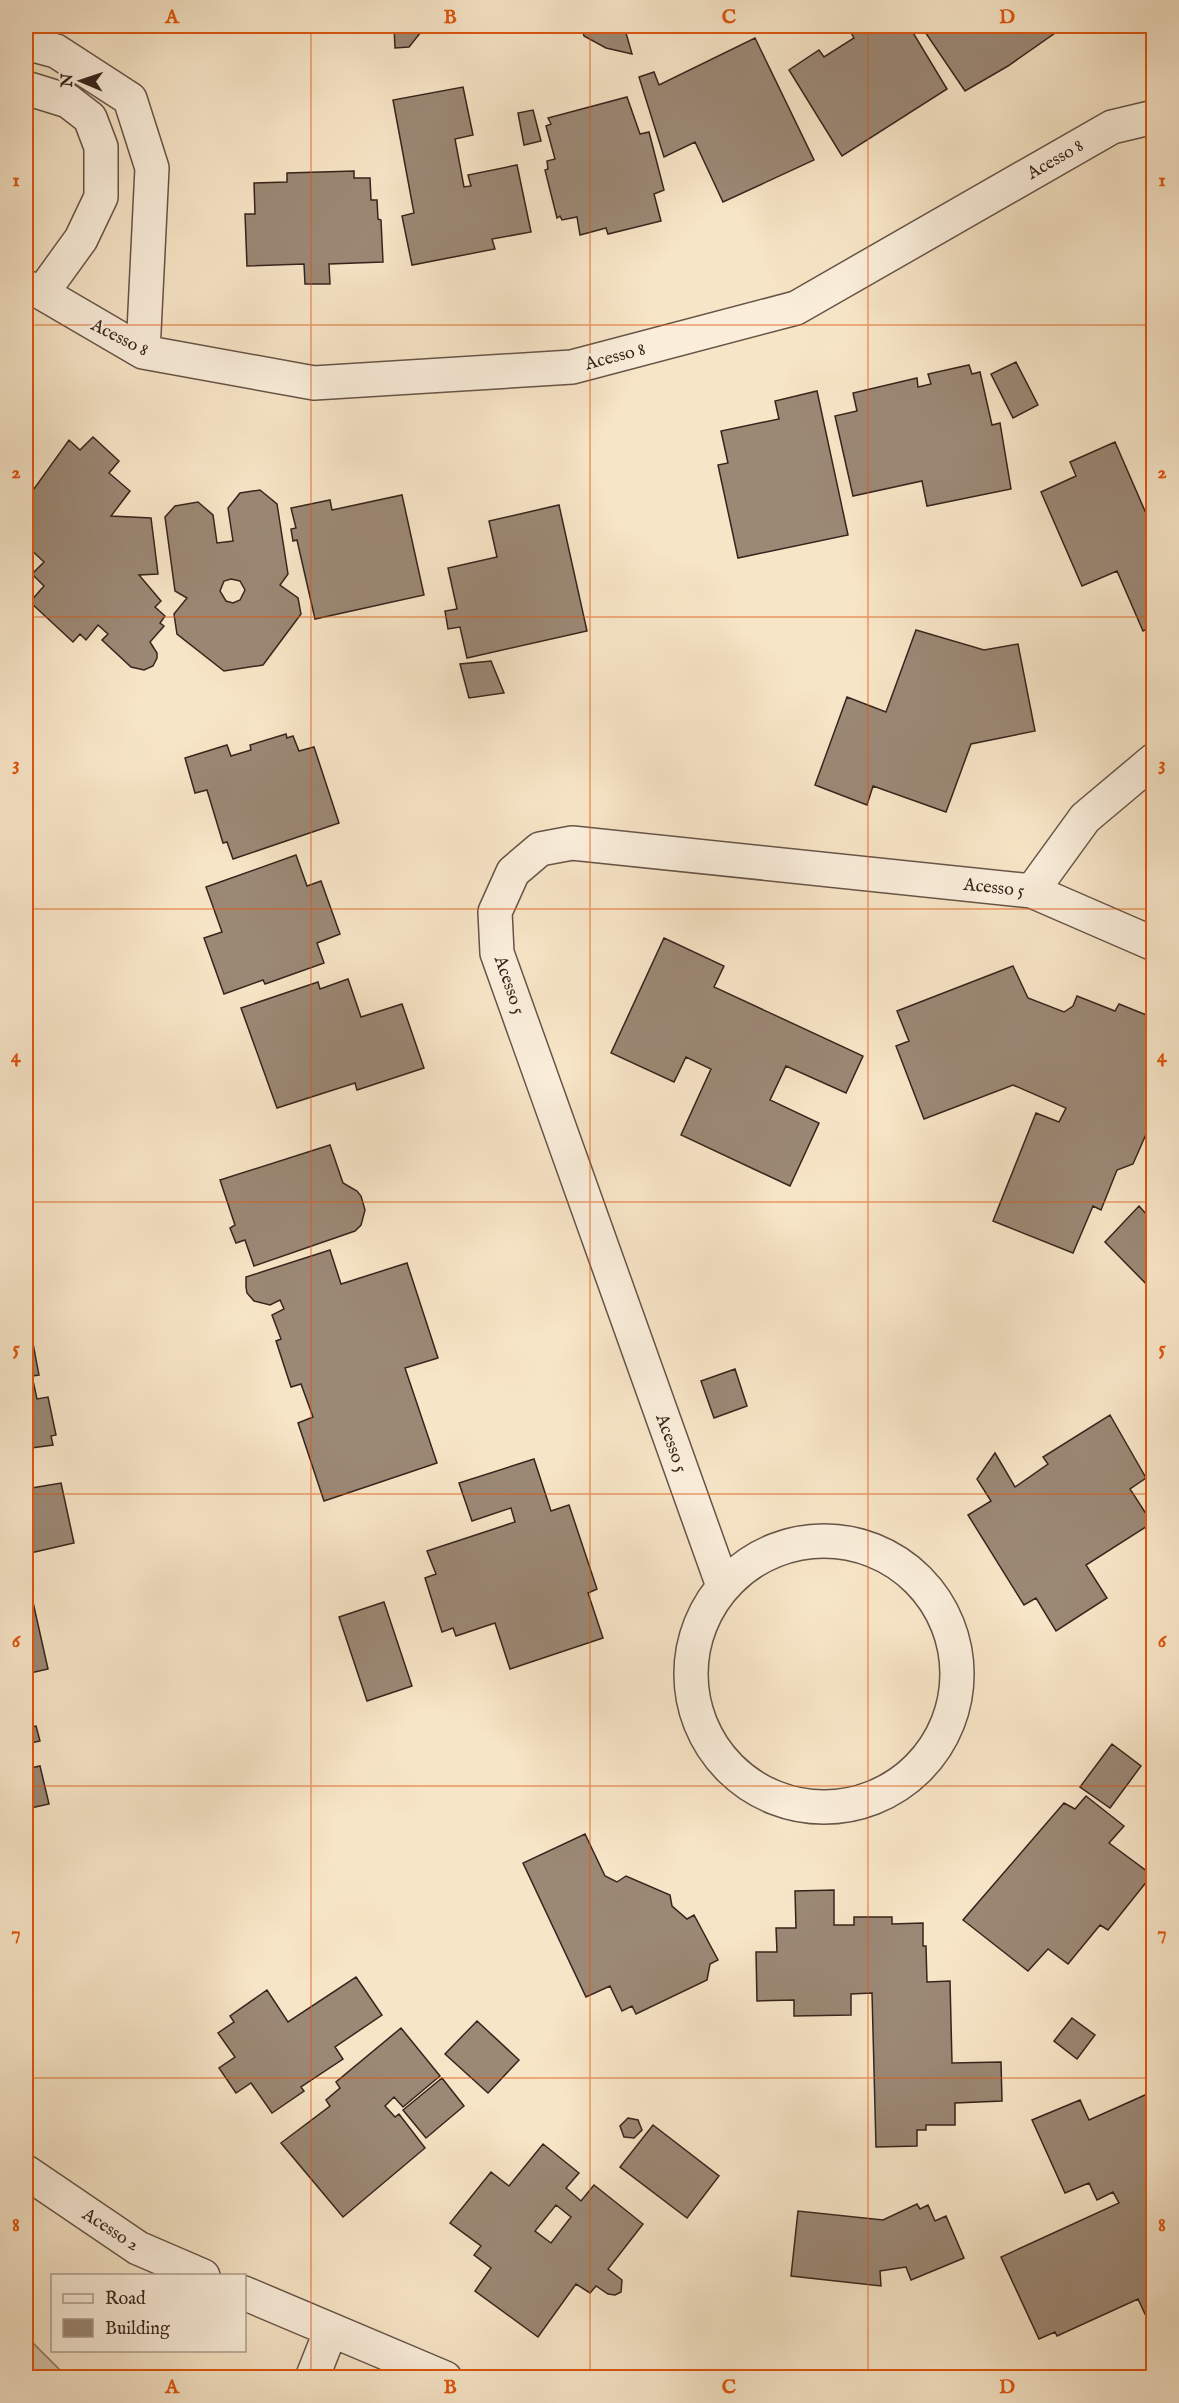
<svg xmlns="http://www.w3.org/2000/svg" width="1179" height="2403" viewBox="0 0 1179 2403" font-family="'IM FELL English',serif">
<rect width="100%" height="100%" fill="#f7e5c7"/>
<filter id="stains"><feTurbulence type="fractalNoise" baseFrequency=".00333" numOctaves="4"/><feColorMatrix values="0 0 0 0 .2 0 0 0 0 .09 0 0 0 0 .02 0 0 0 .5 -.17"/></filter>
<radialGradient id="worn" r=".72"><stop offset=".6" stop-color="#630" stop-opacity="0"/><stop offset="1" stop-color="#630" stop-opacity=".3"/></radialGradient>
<!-- green -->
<path fill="#d6c4aa" stroke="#867463" stroke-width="1.5" d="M26,2336L67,2377H26Z"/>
<!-- building -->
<path fill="#9b8875" stroke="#37241c" stroke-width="1.5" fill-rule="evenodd" d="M394,26H421V32L409,47L395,48Z
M581,26H624L632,54L606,48L584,36Z
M858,26H909L947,89L842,156L789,70L819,50L824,57L854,38L850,31Z
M921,26H1050L1055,33L1008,66L965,91Z
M755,38L814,160L723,202L695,142L664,157L639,77L654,72L659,85Z
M463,87L473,135L455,139L464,187L471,186L468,175L517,165L531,232L492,239L495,249L412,265L402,216L414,213L393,100Z
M627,97L640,134L649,132L664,190L654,194L661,221L608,234L606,228L580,235L577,217L562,220L560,216L557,218L545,170L548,169L547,161L555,159L546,126L551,124L548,118Z
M533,110L541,141L524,145L518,113Z
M354,171V178H370L371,200H377L378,219L381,220L383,262L329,264L330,284H305L304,264L247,266L245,214H255L254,183L287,182V173Z
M1016,362L1038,405L1013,418L991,374Z
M969,365L972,374L980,372L992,425L1000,423L1011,489L927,506L922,481L853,496L835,416L857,411L853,393L917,378L918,387L931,384L928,374Z
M817,391L848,535L738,558L718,465L728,463L721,431L779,419L775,401Z
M93,437L119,461L109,473L130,491L111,516L151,518L158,574L139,575L161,601L155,607L165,616L160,623L164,626L150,642L157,653V658L153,666L144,670L131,667L102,640L108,634L98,625L86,640L80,634L73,642L30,602L44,586L32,574L44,562L26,545V536L28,533L26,530V521L33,512L26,500L69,440L80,450Z
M1115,442L1148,518L1154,515V626L1143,631L1117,571L1082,586L1041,492L1076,476L1070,462Z
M260,490L277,504L288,574L280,585L298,598L301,614L263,665L224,671L177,634L174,614L187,598L175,591L165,517L175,506L198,502L213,515L217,543L233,541L228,508L240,493ZM231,579L240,581L245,590L240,600L233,603L226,601L220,591L224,581Z
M402,495L424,595L315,619L297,540L293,541L291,529L296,528L291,508L330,500L332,510Z
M559,505L587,631L467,658L460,627L448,629L445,611L457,609L448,568L497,557L489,521Z
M916,630L984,650L1018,644L1035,731L971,744L946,812L873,786L867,805L815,785L847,697L886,712Z
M491,661L504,693L469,698L460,664Z
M286,734L287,738L293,736L299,751L314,747L339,823L233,859L227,842L223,843L207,790L195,793L185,758L227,745L231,756L251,750L250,745Z
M296,855L307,886L321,881L340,934L317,943L324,963L265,984L263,980L224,994L204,938L222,932L206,887Z
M664,938L724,966L714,987L863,1056L846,1093L786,1066L770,1100L819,1123L790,1186L681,1135L711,1069L686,1057L674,1082L611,1053Z
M1013,966L1028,998L1064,1012L1073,1006L1077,996L1115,1011L1119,1004L1154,1018V1116L1133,1164L1117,1170L1101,1210L1093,1206L1073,1253L993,1221L1036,1113L1059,1122L1066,1108L1013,1085L924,1119L896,1046L909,1041L897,1011Z
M348,979L361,1017L402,1004L424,1068L357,1090L355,1083L277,1108L241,1008L318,982L320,989Z
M330,1145L343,1183L357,1191L361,1196L365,1210L361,1225L355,1231L254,1266L245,1240L236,1243L230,1228L235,1225L220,1180Z
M1139,1206L1147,1215L1154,1208V1292L1105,1242Z
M330,1250L341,1284L407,1263L438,1358L405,1368L437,1463L324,1501L298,1423L313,1417L301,1384L291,1387L276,1341L281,1339L272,1315L284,1309L280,1300L270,1305L254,1301L247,1293L246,1287V1277Z
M31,1333L39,1375L32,1376L37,1399L48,1397L56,1435L51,1436L53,1445L31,1448L26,1455V1335Z
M735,1369L747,1406L714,1418L701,1381Z
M1110,1415L1146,1478L1130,1489L1152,1523L1086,1565L1107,1598L1056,1631L1036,1598L1024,1605L968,1515L991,1501L977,1479L995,1453L1015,1487L1048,1464L1043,1457Z
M534,1459L551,1511L569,1505L597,1589L588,1593L603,1638L510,1669L495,1623L456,1636L453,1628L442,1632L425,1578L436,1574L427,1551L515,1522L511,1508L472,1521L459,1483Z
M61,1483L74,1543L26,1554V1489Z
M26,1571L48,1669L26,1674Z
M384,1602L412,1686L367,1701L339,1617Z
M36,1726L40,1741L26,1744V1728Z
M1112,1744L1141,1766L1110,1808L1080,1787Z
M40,1766L49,1804L26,1809V1769Z
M1086,1796L1124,1826L1109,1843L1152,1875L1108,1930L1100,1925L1068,1964L1048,1949L1028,1971L963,1920L1064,1803L1075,1809Z
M585,1834L605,1876L617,1882L626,1876L670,1895L672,1906L687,1919L694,1915L718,1960L710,1964L707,1980L636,2014L632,2006L622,2011L610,1986L586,1997L523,1863Z
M834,1890V1925H854V1917H892V1924L923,1923V1946H926L927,1982L950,1981L952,2063L1001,2062L1002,2101L955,2103V2125H926V2130H917V2146L876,2147L872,1993L851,1994V2015L794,2016V2000L757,2001L756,1952H777L776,1928H796L795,1891Z
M356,1977L382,2015L335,2047L343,2059L301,2087L304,2091L272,2113L251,2083L236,2093L219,2068L235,2057L218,2033L234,2022L230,2016L267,1990L288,2022Z
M1072,2018L1095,2035L1077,2059L1054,2041Z
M477,2021L519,2060L488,2093L445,2054Z
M401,2028L440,2076L403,2107L394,2097L385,2106L395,2117L399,2114L425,2148L343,2217L281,2143L330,2106L326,2100L340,2088L336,2082Z
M442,2078L464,2106L426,2138L403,2110Z
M1154,2091V2310L1145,2314L1138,2299L1057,2336L1055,2332L1039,2339L1001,2257L1119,2203L1113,2192L1097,2200L1089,2183L1065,2193L1032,2120L1080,2100L1089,2120Z
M628,2118L638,2120L642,2130L634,2138L624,2137L620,2126Z
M653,2125L719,2176L687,2218L620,2167Z
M543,2144L579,2173L566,2188L581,2201L594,2185L643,2224L608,2269L622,2280L621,2292L615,2295L608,2294L596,2286L590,2293L576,2284L538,2337L475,2291L491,2268L474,2255L481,2246L450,2223L491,2172L509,2186ZM556,2205L571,2217L551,2243L535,2231Z
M917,2204L920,2209L928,2205L935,2221L946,2216L964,2258L911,2280L906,2267L880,2271L881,2286L791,2276L798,2211L883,2220Z"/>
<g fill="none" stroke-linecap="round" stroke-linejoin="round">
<!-- minor casing -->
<g stroke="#675447" stroke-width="36">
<path id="minor" d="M26,43L56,51L130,99L152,168L143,352
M26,88L68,101L90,118L101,147V197L81,239L42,293
M26,287L42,293L143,352L314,383L572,367L796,308L1112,127L1154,117
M1032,891L1085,818L1154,760
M691 1674a133 133 0 1 1 266 0a133 133 0 1 1-266 0Z
M723,1586L497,953L495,912L513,872L540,849L572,843L1032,891L1154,944
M26,2172L138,2248L203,2276
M244,2293L445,2378
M312,2378L331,2330"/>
</g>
<!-- minor -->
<use href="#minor" stroke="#faeedb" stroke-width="33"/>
</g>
<!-- grid -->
<path fill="none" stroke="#df560d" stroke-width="1.5" stroke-opacity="0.55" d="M311,26V2378M590,26V2378M868,26V2378M26,325H1154M26,617H1154M26,909H1154M26,1202H1154M26,1494H1154M26,1786H1154M26,2078H1154"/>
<g text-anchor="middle" stroke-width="5" stroke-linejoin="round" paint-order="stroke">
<!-- street labels -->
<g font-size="18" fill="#37241c" stroke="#faeedb">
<text transform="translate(1055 159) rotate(-30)" y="6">Acesso 8</text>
<text transform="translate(120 337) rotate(27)" y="6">Acesso 8</text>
<text transform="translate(615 356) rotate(-15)" y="6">Acesso 8</text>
<text transform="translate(994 887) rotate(6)" y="6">Acesso 5</text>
<text transform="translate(510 985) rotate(71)" y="6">Acesso 5</text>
<text transform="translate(672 1443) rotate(70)" y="6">Acesso 5</text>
<text transform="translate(111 2229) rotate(33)" y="6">Acesso 2</text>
</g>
</g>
<!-- margin -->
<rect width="1179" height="2403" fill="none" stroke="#f7e5c7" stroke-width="66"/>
<!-- legend -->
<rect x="51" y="2274" width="195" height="78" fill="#faeedb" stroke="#ac9d8f" stroke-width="1.5"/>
<rect x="63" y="2294" width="30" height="9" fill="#faeedb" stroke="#ac9d8f" stroke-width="1.5"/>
<text x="105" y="2304" font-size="18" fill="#37241c">Road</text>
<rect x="63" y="2319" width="30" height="18" fill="#9b8875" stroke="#ac9d8f" stroke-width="1.5"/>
<text x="105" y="2334" font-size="18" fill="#37241c">Building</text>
<!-- north arrow -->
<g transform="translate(81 81) rotate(272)" stroke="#faeedb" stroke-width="4.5" paint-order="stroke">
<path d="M0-4.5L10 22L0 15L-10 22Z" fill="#37241c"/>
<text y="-9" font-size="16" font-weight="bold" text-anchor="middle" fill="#37241c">N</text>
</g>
<rect x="33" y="33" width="1113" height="2337" fill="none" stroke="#df560d" stroke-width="2"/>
<g font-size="20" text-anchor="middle" font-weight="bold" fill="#df560d">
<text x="172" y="23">A</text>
<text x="450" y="23">B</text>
<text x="729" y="23">C</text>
<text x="1007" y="23">D</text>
<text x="16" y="186">1</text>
<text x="1162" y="186">1</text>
<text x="16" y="478">2</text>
<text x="1162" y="478">2</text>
<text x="16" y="770">3</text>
<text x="1162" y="770">3</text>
<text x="16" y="1062">4</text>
<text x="1162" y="1062">4</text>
<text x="16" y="1354">5</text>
<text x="1162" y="1354">5</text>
<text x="16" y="1647">6</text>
<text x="1162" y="1647">6</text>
<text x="16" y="1939">7</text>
<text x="1162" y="1939">7</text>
<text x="16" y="2231">8</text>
<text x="1162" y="2231">8</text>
<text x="172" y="2393">A</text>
<text x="450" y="2393">B</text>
<text x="729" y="2393">C</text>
<text x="1007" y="2393">D</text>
</g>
<rect width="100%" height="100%" filter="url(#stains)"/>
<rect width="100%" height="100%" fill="url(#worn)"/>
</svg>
